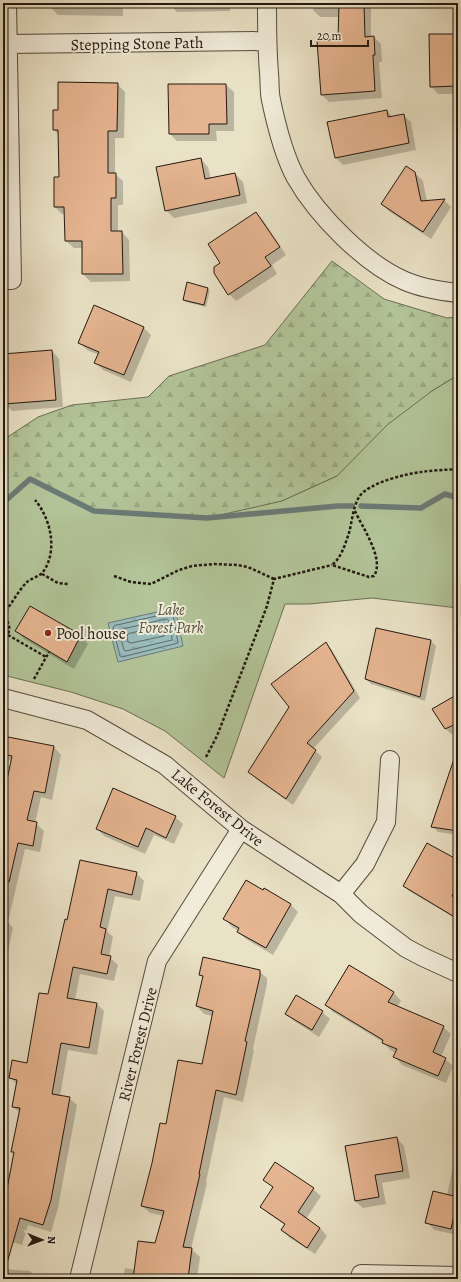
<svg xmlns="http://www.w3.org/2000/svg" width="461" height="1282" viewBox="0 0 461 1282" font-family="Alegreya,serif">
<defs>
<pattern id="forest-firs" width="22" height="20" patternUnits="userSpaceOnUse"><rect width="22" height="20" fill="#b2c498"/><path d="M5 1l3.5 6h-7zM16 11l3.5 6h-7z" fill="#99a882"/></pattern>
<pattern id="water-ripples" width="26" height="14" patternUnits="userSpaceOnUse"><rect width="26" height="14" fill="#9abcbc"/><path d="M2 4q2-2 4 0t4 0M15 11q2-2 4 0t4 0" fill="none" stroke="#84a1a1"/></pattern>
</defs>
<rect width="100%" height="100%" fill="#eae2c6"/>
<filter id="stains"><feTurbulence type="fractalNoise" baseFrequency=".005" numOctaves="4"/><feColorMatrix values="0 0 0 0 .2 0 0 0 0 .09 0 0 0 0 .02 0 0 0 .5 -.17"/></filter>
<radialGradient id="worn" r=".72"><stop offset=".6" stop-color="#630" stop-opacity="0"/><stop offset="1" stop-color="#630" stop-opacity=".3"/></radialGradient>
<!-- forest -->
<path fill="url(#forest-firs)" stroke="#6a6e54" d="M332,261L384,299L447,318L458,317V375L432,391L337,476L282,501L3,584V440L38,417L72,405L148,397L169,376L265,345Z"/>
<!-- green -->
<path fill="#b2c498" stroke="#6a6e54" d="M458,375V608L372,598L309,604H285L224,778L165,731L123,709L71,692L3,675V503L30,479L94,511L207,518L282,501L337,476L387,425L432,391Z"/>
<!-- water -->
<path fill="url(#water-ripples)" stroke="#6a7a77" d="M175,608L183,646L118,662L108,623Z"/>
<!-- shadow -->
<path fill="#0003" d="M51,3H123V16L58,15L51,8Z
M170,3H230V11L177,12L170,5Z
M313,3H371V37H374L381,44L382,62H379L382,98L329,102L322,95L318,42L339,40L340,17H320L313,10Z
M458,35V94H438L431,86Z
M117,84L125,92L124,138H115V174L123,181V205H118V232H122L129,240L130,281L91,282L83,274V248H74L66,241V214H62L55,207L60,178L59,135L54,130L58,111Z
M170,85H226L234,92V131H216L217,141H177L170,134Z
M387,111L393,117L403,115L411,122L416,150L343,165L336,158L329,123Z
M201,159L208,167L211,179L235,174L243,182L247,203L174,218L166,210Z
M415,173L423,181L427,202L444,200L451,207L431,239L390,212L382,204Z
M256,213L263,220L286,255L272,265L277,274L236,301L229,294L221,263Z
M208,289L210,291L206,307L186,302L184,300Z
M143,327L151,335L131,382L103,370L95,362L99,355L87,350L80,343Z
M52,351L59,359L63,407L12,411L5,403L3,355Z
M31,608L81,636L88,644L74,669L24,639L17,631Z
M377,629L431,641L436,646L425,701L371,684L366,679Z
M326,643L332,650L360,698L313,749L322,757L293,805L256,779L250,772L290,707Z
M458,695V730L451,734L446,729L433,710Z
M3,737L54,747L61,755L52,800L41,797L35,823L44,831L40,852L25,849L8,922L13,928L3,974V794L5,795L12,761L3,759Z
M458,783V835L438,832L433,827Z
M175,817L183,824L174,844L154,835L145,854L104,836L97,829Z
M81,861L136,873L144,881L140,901L115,896L107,931L113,937L109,957L118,965L114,981L80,974L75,1000L97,1004L104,1011L97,1055L68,1050L60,1096L69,1098L77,1105L58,1208L51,1232L28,1225L22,1245L3,1239V1194L7,1195L15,1154L13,1152L20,1113L13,1107L17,1085L10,1077L27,1064L49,996L67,921Z
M458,861V920L409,891L404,886Z
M264,889L291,905L298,912L273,955L246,939L238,932L239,931L232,927L225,919Z
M349,966L394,993L401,1001L397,1007L443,1027L451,1034L441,1057L445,1059L453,1066L446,1083L402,1065L395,1057L396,1053L390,1050L383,1042L333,1012L326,1005Z
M259,971L267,978V984L253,1049L254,1050L243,1102L224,1097L206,1182L207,1183L191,1249L200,1257L197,1279H123L125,1268L136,1270L156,1245L164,1216L150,1213L142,1206L167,1126L202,1066L213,1016L204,1014L197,1006L203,977L200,974Z
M322,1012L330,1019L319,1037L294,1021L286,1014Z
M397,1138L404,1146L410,1178L382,1183L386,1204L363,1208L355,1201Z
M455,1157L458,1158V1235L434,1230L427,1222L447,1195Z
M265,1180L313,1189L321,1196L306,1219L320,1228L327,1236L315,1254L290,1238L282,1230L285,1225L269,1214L261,1207L273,1188Z
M3,1269L30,1271L37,1279H3Z"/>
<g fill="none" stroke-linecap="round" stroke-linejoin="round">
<!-- shore -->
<path stroke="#5e6a66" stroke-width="1" d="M171,613L173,615L178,643L122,657L120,656L113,628L114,626Z
M167,619L169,621L172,638V640L126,651L124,650L119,632L120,630Z
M162,626L164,628L165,634L164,636L131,643L128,642L127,636L128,634Z"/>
<!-- stream -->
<path stroke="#6a7a77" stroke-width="5.5" d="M3,503L30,479L94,511L207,518L338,506H352
M361,506L421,508L445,494L458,498"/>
</g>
<!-- building -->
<path fill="#e5b490" stroke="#221810" d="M339,3H364L365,37L374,36L375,55H373L375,91L321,95L317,41L338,39Z
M429,34H458V86L430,87Z
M58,82L118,83L117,131H108V173H116V198H111V231H122L123,274H82V241H65L64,207H54V177H59L58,130H53V110H58Z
M168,84H226L227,124H209V134H169Z
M387,110L388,117L404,114L409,143L335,158L327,122Z
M201,158L205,179L235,173L240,195L165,211L156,167Z
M406,166L415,172L421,201L445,199L423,232L381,204Z
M256,212L280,247L265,257L271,266L228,295L214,273V267L220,263L208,244Z
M187,282L208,288L204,305L183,300Z
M94,305L144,327L124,375L94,363L99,352L78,343Z
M52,350L56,400L4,404L3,354Z
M30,606L81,635L67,662L15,631Z
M376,628L431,640L420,697L365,679Z
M326,642L354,691L307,743L316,750L286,799L248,772L289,707L271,684Z
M458,694V723L445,729L432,709Z
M3,736L54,746L45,793L34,791L27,820L37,822L33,846L18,843L9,882L3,881V799L12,756L3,754Z
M455,756L458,757V831L431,827Z
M113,788L176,816L166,838L146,828L138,847L96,829Z
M427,843L458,860V884L452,896L458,899V919L403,886Z
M80,860L137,872L132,895L108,889L100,927L106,929L101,954L111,956L107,974L73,967L67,998L97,1003L89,1048L61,1043L52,1094L70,1097L51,1200L43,1225L20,1218L7,1263L3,1262V1193L6,1194L14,1152H11L20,1108L12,1107L17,1080L9,1078L12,1060L27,1063L39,993L48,994L65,919L67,920Z
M246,880L263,890L264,888L291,904L266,948L237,932L239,928L223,919Z
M203,957L260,970V976L245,1041L247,1042L236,1095L216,1090L199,1174H200L183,1247L192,1248L188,1279H133L138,1241L155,1243L164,1211L141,1206L152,1163L160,1123L166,1124L178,1060L202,1064L213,1011L196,1006L203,976L199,975Z
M349,965L394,992L388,1002L444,1026L433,1052L446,1058L438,1076L393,1057L397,1049L382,1043L383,1040L325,1005Z
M296,995L323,1011L312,1030L285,1014Z
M397,1137L403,1171L375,1175L379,1197L355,1201L345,1146Z
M275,1162L314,1188L298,1212L320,1228L307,1248L281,1230L285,1224L260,1207L273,1187L263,1180Z
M433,1191L458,1197L451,1229L425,1223Z"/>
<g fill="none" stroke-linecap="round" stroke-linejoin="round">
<!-- minor casing -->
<g stroke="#544a3e" stroke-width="20">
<path id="minor" d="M267,3C267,26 267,49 269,73C270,82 269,91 271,100C276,124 284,156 296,178C317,215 365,264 405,281C421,288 440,291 458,293
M8,44L266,41
M3,280H12L7,3
M3,698L87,720L165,765L241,829L341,894L361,914L406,948L423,957L458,973
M341,894L365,864L386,822L390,760
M361,1274L458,1276
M79,1279L157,961L241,829"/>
</g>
<!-- path -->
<path stroke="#221810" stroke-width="2.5" stroke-dasharray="3 2" stroke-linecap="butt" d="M355,511C362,527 385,559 374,576L369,577L332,565C342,557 345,544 349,533C352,522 353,507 359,497C368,483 405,474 421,472C433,470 446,470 458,469
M42,574L58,583L68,584
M114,576L131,582L151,584L179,570L192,566L214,564L237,565L248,567L274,579
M3,615C11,605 18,591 27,582C31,578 39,577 43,572C58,551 51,519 35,500
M3,618C10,622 10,627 8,635
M3,635H8L46,657
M34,679L49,652
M206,757L217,736L267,606L274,579L332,565"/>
<!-- minor -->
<use href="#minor" stroke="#f1ecda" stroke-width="18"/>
</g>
<!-- markers -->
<circle fill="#8f2418" stroke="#f1ecda" stroke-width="1.5" cx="48" cy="633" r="4"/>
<g text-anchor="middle" stroke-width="4" stroke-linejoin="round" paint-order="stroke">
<!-- street labels -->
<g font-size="16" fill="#221810" stroke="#f1ecda">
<text transform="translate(137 43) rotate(-1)" y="6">Stepping Stone Path</text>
<text transform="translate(218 807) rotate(39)" y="6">Lake Forest Drive</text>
<text transform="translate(137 1044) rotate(-76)" y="6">River Forest Drive</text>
</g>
<!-- park labels -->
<g font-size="16" font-style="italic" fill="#545440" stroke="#f1ecda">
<text x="171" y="615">Lake<tspan x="171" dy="18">Forest Park</tspan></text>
</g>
<!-- poi labels -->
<g font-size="16" fill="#221810" stroke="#f1ecda" text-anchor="start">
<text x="56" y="639">Pool house</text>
</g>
</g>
<!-- margin -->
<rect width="461" height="1282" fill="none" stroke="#eae2c6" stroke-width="16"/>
<rect x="4" y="4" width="453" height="1274" fill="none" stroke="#221810" stroke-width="2"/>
<rect x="8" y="8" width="445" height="1266" fill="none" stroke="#221810"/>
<!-- north arrow -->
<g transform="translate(42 1240) rotate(91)" stroke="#f1ecda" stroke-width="3" paint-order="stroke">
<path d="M0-3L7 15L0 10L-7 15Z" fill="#221810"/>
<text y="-6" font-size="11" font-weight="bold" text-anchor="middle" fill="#221810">N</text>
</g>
<!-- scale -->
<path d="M311 40v6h57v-6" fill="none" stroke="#221810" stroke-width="2"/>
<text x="317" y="40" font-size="12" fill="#221810" stroke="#f1ecda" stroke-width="3" paint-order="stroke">20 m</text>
<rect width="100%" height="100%" filter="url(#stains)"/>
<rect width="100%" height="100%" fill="url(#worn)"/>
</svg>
